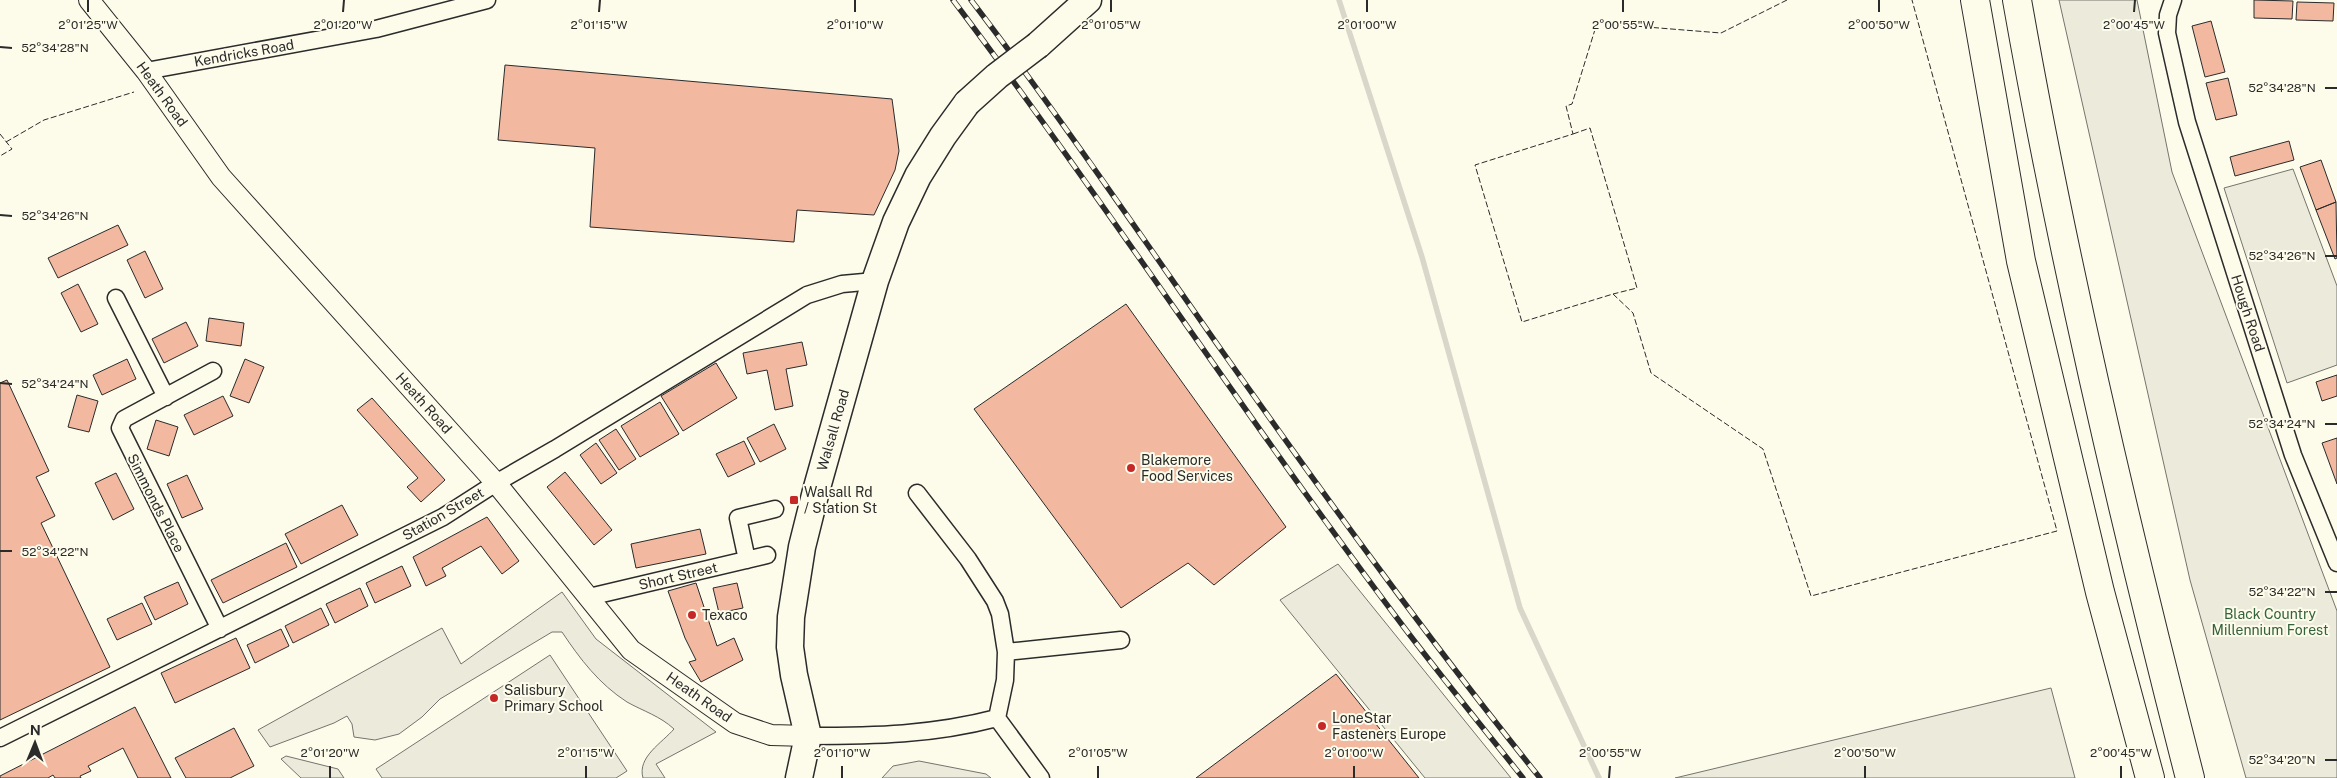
<svg xmlns="http://www.w3.org/2000/svg" width="2337" height="778" viewBox="0 0 2337 778" font-family="'Public Sans',sans-serif">
<rect width="100%" height="100%" fill="#fdfbea"/>
<!-- green -->
<path fill="#ecebdb" stroke="#74746e" d="M2059,0H2137L2172,172L2337,611V778H2246L2190,580Z
M2293,169L2337,286V365L2287,383L2224,188Z
M1338,564L1511,778H1425L1280,600Z
M562,592L596,639L716,732L656,764L665,778H643C637,757 662,743 674,729C660,716 643,711 627,702C599,684 580,659 562,632H552L440,699L422,717L399,734L375,740L354,737L352,724L347,716L334,723L270,747L258,730L442,628L461,664Z
M550,655L627,771L616,778H382L376,769Z
M2051,688L2075,778H1675Z
M286,756L338,769L344,778H301L281,759Z"/>
<!-- parking -->
<path fill="#eceadb" stroke="#74746e" d="M919,761L986,774L991,778H882L893,766Z"/>
<g fill="none" stroke-linecap="round" stroke-linejoin="round">
<!-- stream -->
<path stroke="#d8d7c9" stroke-width="5.5" d="M1339,0L1422,257L1520,608L1599,778"/>
</g>
<!-- building -->
<path fill="#f2b8a0" stroke="#2b2b2b" d="M2254,0L2293,1L2292,19L2254,18Z
M2297,2L2334,3L2333,21L2296,20Z
M2211,21L2225,72L2205,77L2192,26Z
M505,65L892,99L899,151L895,170L874,215L797,210L794,242L590,227L595,148L498,140Z
M2228,78L2237,115L2216,120L2206,83Z
M2289,141L2294,160L2235,176L2230,157Z
M2321,160L2336,202L2316,210L2300,167Z
M2336,202L2337,258L2335,259L2316,210Z
M118,225L128,245L58,278L48,258Z
M145,251L163,289L145,298L127,260Z
M78,284L98,324L81,332L61,293Z
M1126,304L1286,527L1214,585L1188,563L1121,608L974,409Z
M209,318L244,323L241,346L206,341Z
M186,322L198,346L164,363L152,339Z
M802,342L807,365L786,369L793,406L775,410L767,370L747,374L743,353Z
M127,359L136,379L102,395L93,375Z
M245,359L264,367L249,403L230,396Z
M716,363L737,398L683,431L661,396Z
M2337,375V396L2322,401L2316,382Z
M7,380L49,471L36,477L55,516L41,523L110,667L0,720V383Z
M77,395L98,401L89,432L68,427Z
M223,396L233,416L194,435L184,415Z
M372,398L445,480L421,502L407,487L418,478L357,410Z
M660,402L679,434L640,457L621,426Z
M156,420L178,427L169,456L147,449Z
M774,424L786,449L760,462L747,438Z
M616,429L636,459L619,470L599,440Z
M2337,438V484L2322,443Z
M744,441L755,464L728,477L716,454Z
M596,443L617,473L601,484L580,455Z
M565,472L612,530L594,545L547,487Z
M116,473L134,509L113,520L95,483Z
M187,475L203,509L182,518L167,484Z
M342,505L358,535L301,564L285,534Z
M487,517L519,561L502,574L481,546L442,568L446,576L426,586L413,557Z
M700,529L706,554L636,568L631,544Z
M286,543L297,567L223,603L211,580Z
M402,566L411,586L375,603L366,583Z
M178,582L188,604L155,620L144,597Z
M696,583L717,646L734,638L743,660L701,682L689,662L696,660L685,638L668,591Z
M737,583L743,608L719,613L713,588Z
M360,588L368,606L335,623L326,604Z
M142,603L152,624L117,640L107,619Z
M321,608L329,625L293,643L285,626Z
M281,629L289,646L255,663L247,645Z
M236,638L250,668L175,703L161,673Z
M1336,674L1419,778H1196Z
M135,707L171,778H138L123,748L88,766L91,771L80,776L81,778H55L53,775L48,778H0V776Z
M234,728L254,766L230,778H186L175,758Z"/>
<g fill="none" stroke-linecap="round" stroke-linejoin="round">
<!-- minor casing -->
<g stroke="#2b2b2b" stroke-width="19">
<path id="minor" d="M2173,0L2168,15L2167,33L2187,122L2293,455L2337,563
M146,71L376,29L487,0
M116,298L166,397
M213,371L124,419L120,428L220,629
M917,493L968,559L995,601L1000,614L1006,652
M747,560L738,518L775,509
M589,597L767,555
M997,718L1005,680L1006,652L1121,640
M997,718L1041,778
M808,736C875,736 932,735 997,718
M0,738L443,517L496,483L555,449L807,295L842,284L875,281"/>
</g>
<!-- tertiary casing -->
<g stroke="#2b2b2b" stroke-width="22">
<path id="tertiary" d="M89,0L146,71L221,177L496,483L631,650L735,723L771,735L808,736"/>
</g>
<!-- primary casing -->
<g stroke="#2b2b2b" stroke-width="29">
<path id="primary" d="M1038,45L1088,0
M799,778L808,736L794,675L790,647L791,617L802,547L816,491L875,281L896,222L918,176L943,136L967,103"/>
</g>
<!-- motorway casing -->
<g stroke="#2b2b2b" stroke-width="30">
<path id="motorway" d="M1975,0L2021,261L2100,592L2150,778
M2017,0C2063,261 2124,521 2190,778"/>
</g>
<!-- minor -->
<use href="#minor" stroke="#fdfbea" stroke-width="16"/>
<!-- tertiary -->
<use href="#tertiary" stroke="#fdfbea" stroke-width="20"/>
<!-- primary -->
<use href="#primary" stroke="#fdfbea" stroke-width="26"/>
<!-- motorway -->
<use href="#motorway" stroke="#fdfbea" stroke-width="28"/>
<!-- rail casing -->
<g stroke="#2b2b2b" stroke-width="5.5">
<path id="rail" d="M953,0C1109,207 1250,424 1406,630C1444,680 1484,729 1523,778
M971,0C1058,114 1139,233 1222,351C1324,495 1429,640 1540,778"/>
</g>
<!-- rail -->
<use href="#rail" stroke="#fdfbea" stroke-width="4" stroke-dasharray="11" stroke-linecap="butt"/>
<!-- primary-bridge casing -->
<g stroke="#2b2b2b" stroke-width="29" stroke-linecap="butt">
<path id="primary-bridge" d="M967,103L997,76L1038,45"/>
</g>
<!-- primary-bridge -->
<use href="#primary-bridge" stroke="#fdfbea" stroke-width="26"/>
<!-- fence -->
<path stroke="#2b2b2b" stroke-width="1" stroke-dasharray="6 2.5" stroke-linecap="butt" d="M1787,0L1721,33L1597,23L1572,104L1566,106L1573,134L1475,165L1522,322L1613,294L1633,313L1651,373L1763,449L1811,596L2057,531L1912,0
M0,134L12,149L0,156
M1573,134L1590,128L1637,288L1613,294
M6,142L44,120L134,92"/>
</g>
<!-- ticks -->
<path fill="none" stroke="#2b2b2b" stroke-width="2" d="M88,12V0M343,12L344,0M599,12L600,0M855,12V0M1111,12V0M1367,12V0M1623,12V0M1879,12V0M2134,12L2135,0M0,47L12,48M2325,88H2337M0,215L12,216M2325,256H2337M0,383L12,384M2325,424H2337M0,551H12M2325,592H2337M2325,760H2337M330,778V766M586,778V766M842,778V766M1098,778V766M1354,778V766M1609,778L1610,766M1865,778V766M2121,778V766"/>
<!-- markers -->
<g fill="#c62828" stroke="#fdfbea" stroke-width="2">
<circle cx="1131" cy="468" r="5"/>
<rect x="789" y="495" width="10" height="10" rx="2.5"/>
<circle cx="692" cy="615" r="5"/>
<circle cx="494" cy="698" r="5"/>
<circle cx="1322" cy="726" r="5"/>
</g>
<g text-anchor="middle" stroke-width="4" stroke-linejoin="round" paint-order="stroke">
<!-- street labels -->
<g font-size="14" fill="#2b2b2b" stroke="#fdfbea">
<text transform="translate(244 53) rotate(-10)" y="5">Kendricks Road</text>
<text transform="translate(162 94) rotate(54)" y="5">Heath Road</text>
<text transform="translate(2248 313) rotate(72)" y="5">Hough Road</text>
<text transform="translate(424 403) rotate(48)" y="5">Heath Road</text>
<text transform="translate(833 430) rotate(-74)" y="5">Walsall Road</text>
<text transform="translate(156 503) rotate(63)" y="5">Simmonds Place</text>
<text transform="translate(443 514) rotate(-30)" y="5">Station Street</text>
<text transform="translate(678 576) rotate(-13)" y="5">Short Street</text>
<text transform="translate(699 697) rotate(35)" y="5">Heath Road</text>
</g>
<!-- poi labels -->
<g font-size="14" fill="#2b2b2b" stroke="#fdfbea" text-anchor="start">
<text x="1141" y="465">Blakemore<tspan x="1141" dy="16">Food Services</tspan></text>
<text x="804" y="497">Walsall Rd<tspan x="804" dy="16">/ Station St</tspan></text>
<text x="702" y="620">Texaco</text>
<text x="504" y="695">Salisbury<tspan x="504" dy="16">Primary School</tspan></text>
<text x="1332" y="723">LoneStar<tspan x="1332" dy="16">Fasteners Europe</tspan></text>
</g>
<!-- park labels -->
<g font-size="14" fill="#34623c" stroke="#fdfbea">
<text x="2270" y="619">Black Country<tspan x="2270" dy="16">Millennium Forest</tspan></text>
</g>
</g>
<g font-size="12" text-anchor="middle" fill="#2b2b2b" stroke="#fdfbea" stroke-width="4" stroke-linejoin="round" paint-order="stroke">
<text x="88" y="29">2°01'25"W</text>
<text x="343" y="29">2°01'20"W</text>
<text x="599" y="29">2°01'15"W</text>
<text x="1111" y="29">2°01'05"W</text>
<text x="1367" y="29">2°01'00"W</text>
<text x="1879" y="29">2°00'50"W</text>
<text x="855" y="29">2°01'10"W</text>
<text x="1623" y="29">2°00'55"W</text>
<text x="2134" y="29">2°00'45"W</text>
<text x="55" y="52">52°34'28"N</text>
<text x="2282" y="92">52°34'28"N</text>
<text x="55" y="220">52°34'26"N</text>
<text x="2282" y="260">52°34'26"N</text>
<text x="55" y="388">52°34'24"N</text>
<text x="2282" y="428">52°34'24"N</text>
<text x="55" y="556">52°34'22"N</text>
<text x="2282" y="596">52°34'22"N</text>
<text x="330" y="757">2°01'20"W</text>
<text x="586" y="757">2°01'15"W</text>
<text x="842" y="757">2°01'10"W</text>
<text x="1098" y="757">2°01'05"W</text>
<text x="1354" y="757">2°01'00"W</text>
<text x="1610" y="757">2°00'55"W</text>
<text x="1865" y="757">2°00'50"W</text>
<text x="2121" y="757">2°00'45"W</text>
<text x="2282" y="764">52°34'20"N</text>
</g>
<!-- north arrow -->
<g transform="translate(35 743) rotate(1)" stroke="#fdfbea" stroke-width="4" paint-order="stroke">
<path d="M0-4L9 19L0 12L-9 19Z" fill="#2b2b2b"/>
<text y="-8" font-size="14" font-weight="bold" text-anchor="middle" fill="#2b2b2b">N</text>
</g>
</svg>
